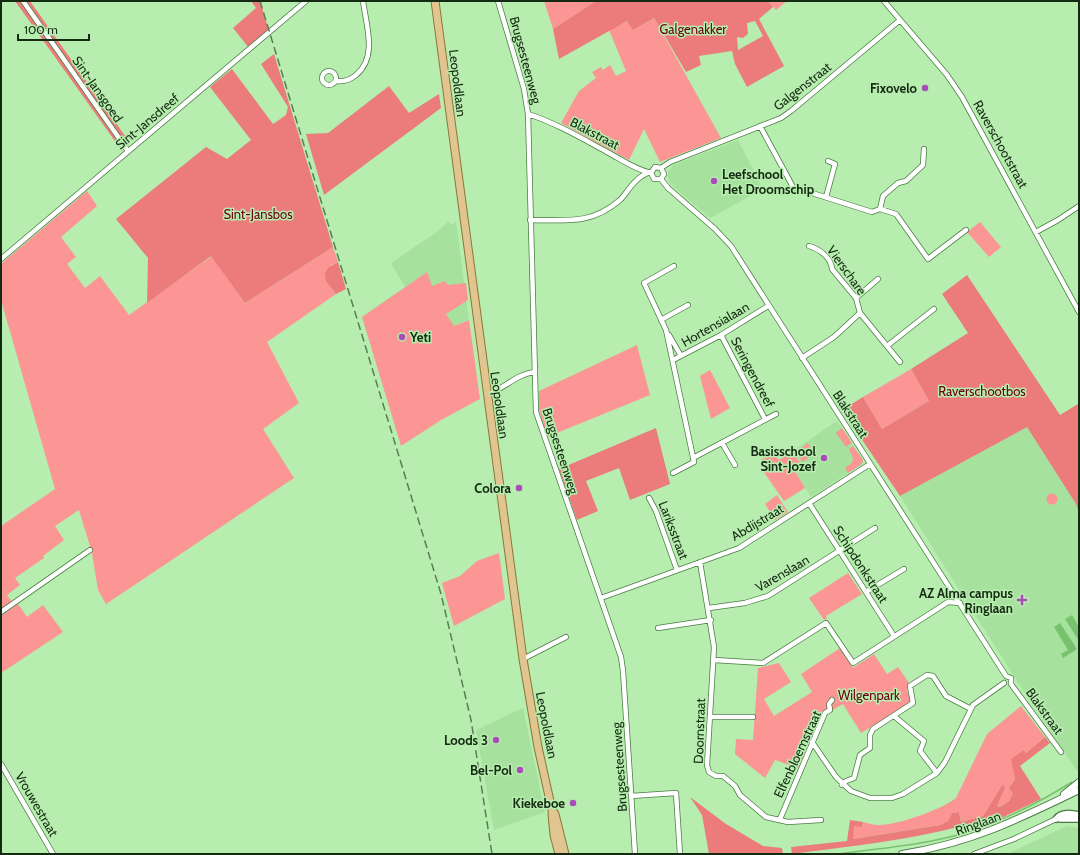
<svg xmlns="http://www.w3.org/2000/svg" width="1080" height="855" viewBox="0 0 1080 855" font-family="Cabin,sans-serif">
<rect width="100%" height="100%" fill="#b7edaf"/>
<!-- built -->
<path fill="#a6e29e" d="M738,140L763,189L710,218L670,184L668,178V172L673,165Z
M449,221L452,225L456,221L469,320L462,322L447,331L362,317L405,287L391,263L438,231Z
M837,421L863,460L862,464L811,497L785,456Z
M1027,427L1076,504L1079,513V769L1077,771L1020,686L900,496Z
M523,708L545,812L494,830L476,730Z
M1067,826L1079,828V854H1007Z"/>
<!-- green -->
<path fill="#fb9694" d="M544,1H596L553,29Z
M768,1H787L776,10Z
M654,18L721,138L660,162L644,129L629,160L561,123L579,91L596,78L592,72L601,67L603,70L610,65L616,76L626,71L609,30L628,21L633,30Z
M87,191L97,206L61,237L76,257L67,264L85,288L100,276L129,315L212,256L245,303L333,247L338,262L331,265V288L336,294L267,342L299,403L263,429L294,478L106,604L98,590L92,553L79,510L55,526L64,540L43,556L44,558L15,578L20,585L7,595L12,602L1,610V526L55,489L1,300V264Z
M980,222L1001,247L989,257L967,232Z
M427,272L432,286L445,281L448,285L466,283L468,300L446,314L454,326L469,320L480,399L441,420L401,446L362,317Z
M637,345L650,395L547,437L539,409V391Z
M911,369L929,401L882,429L863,397Z
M710,370L730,408L711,419L700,376Z
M842,428L852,443L846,447L836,433Z
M808,443L815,454L802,462L798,455L799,450Z
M853,446L863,460L862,464L848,473L845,468L852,463L853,458L849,449Z
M792,451L800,463L793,468L805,488L784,501L763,471L767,467L761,460L773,453L779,460Z
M1046.5 499a5.5 5.5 0 1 1 11 0a5.5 5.5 0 1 1-11 0Z
M777,495L788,512L775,520L765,504Z
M499,553L505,599L454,626L442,583L460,576L477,561Z
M848,573L862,594L826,616L827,618L824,620L809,598Z
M18,604L27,617L43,605L63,632L1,673V615Z
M840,648L853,668L874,654L887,674L898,667L909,683L907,691C911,696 912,699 908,705L861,733L843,704L818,719L798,768L775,760L765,778L735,754L736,739L753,740L758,668L779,663L791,682L764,699L774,716L812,692L801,674Z
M1021,706L1045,737L1026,753L1024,750L1014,766L1015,779L1009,788L1013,794C1011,800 1005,804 1000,807L997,806L1005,788L1003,785L983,816L961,822L959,812L952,813L948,821L940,825L852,839L854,825L862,827L863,822C868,823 873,825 878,825C895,826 943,809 956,798L987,734Z"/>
<!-- forest -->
<path fill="#eb7c7b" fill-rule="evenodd" d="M15,1H30L130,143L122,151Z
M251,1H260L269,31L249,48L233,28L256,8Z
M596,1H768L773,7L759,19L784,66L747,87L735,64L732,51L699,56L701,65L686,72L654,18L633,30L627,21L559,59L553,29ZM755,21L763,36L738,50L737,37L743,38L748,34L747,23Z
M274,54L333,247L245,303L211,256L147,303L148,258L116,219L206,147L227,159L251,140L210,87L232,69L273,124L286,115L288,107L261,64Z
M389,86L409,113L439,94L441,108L324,195L306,134L328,133Z
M338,262L346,289L336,294L326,281L325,273L329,267Z
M967,275L1060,415L1078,404L1079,406V513L1076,504L1027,427L900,496L842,410L863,397L882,429L929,401L911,369L968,333L942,294Z
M656,428L670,484L630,500L619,468L586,481L598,511L577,520L559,469Z
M1045,737L1050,743L1020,766L1041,799L991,823L989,818C925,839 858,845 792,854L791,847L847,841L850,820L863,822L862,827L854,826L853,839L940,825L948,821L952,813L959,812L961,822L983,816L1003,784L1005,788L997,806L1000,807L1009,801L1013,794L1009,788L1015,779L1011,759L1024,750L1026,753Z
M690,797L726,824L763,846L782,848L783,854H709L702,815Z"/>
<!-- water -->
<path fill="#78c26e" d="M1072,615L1079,627V641L1065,619Z
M1060,623L1077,649L1063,658L1061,654L1068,650L1054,627Z"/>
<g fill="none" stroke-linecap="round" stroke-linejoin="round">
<!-- stream -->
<path stroke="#78c26e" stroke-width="1.5" d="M838,854C881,848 926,845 968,832C1004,820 1040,802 1072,782"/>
<!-- minor casing -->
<g stroke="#4a7c43" stroke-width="6">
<path id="minor" d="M23,1L128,151
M498,1L524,89L528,114L536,412L621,657L623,671L635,854
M884,1L947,75L962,97L1079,312
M322 78a7 7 0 1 1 14 0a7 7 0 1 1-14 0Z
M336,81C343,82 350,80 356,75C378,57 366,25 363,1
M528,114C556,123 583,139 609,153C622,160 636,170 651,173
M760,126L793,187L872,212L880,209L896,214L928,259L966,230
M661,168L670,162L781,118L791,111L900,20
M651,173L655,167L661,168L664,174L661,179
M651,173L654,179H661
M661,179L668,188L715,229L731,246L1006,676
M826,197L835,164L828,161
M880,209L883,196L898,183L906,181L923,165L924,149
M530,220C567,220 591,225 620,200C626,194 630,186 636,181C639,177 644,175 649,172
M1036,232L1058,220L1079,206
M809,246C819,249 831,257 832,269L856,298L860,313
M1,259L306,1
M856,298L878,279
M661,320L688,305
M669,335L681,356
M721,335L765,419
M887,346L934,309
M802,358L834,337L860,313L900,362
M673,360L721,335L768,306
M487,395C503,389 517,374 534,372
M722,443L735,465
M693,458L776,414
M673,473L694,462L666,330L644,283L674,266
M649,498L656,511L677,570
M809,503L894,636
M700,562L714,647L707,765L709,772L716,776H723L735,786L740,795L766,817L788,822L821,820
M866,592L904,569
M601,598L739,548L870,464
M709,608L745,603L768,596L875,528
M1,612L90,550
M658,628L711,620
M523,659L566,637
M714,660L763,663L826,623L853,663L948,602L960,603
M1006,676L1011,678V684
M1011,684L1061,752
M894,716L924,741L920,751L937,773
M710,717H753
M812,742L836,777L851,791L870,798H892L903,794L937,773L945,762L973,705L1004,683
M1,764L53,854
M842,785L846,781L854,778L860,755L870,748V735L873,729L913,703L910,686L927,675L933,676L946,696L971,709
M631,796L676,793L680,854
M780,819L825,713L830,710L829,704L832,700
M974,854L1014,839L1056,819"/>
</g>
<!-- tertiary casing -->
<g stroke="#4a7c43" stroke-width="8">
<path id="tertiary" d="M1056,819C1061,812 1071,813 1079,815
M1060,819H1079"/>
</g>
<!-- secondary casing -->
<g stroke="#4a7c43" stroke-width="8">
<path id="secondary" d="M1064,794L1079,782
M902,854C971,843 1017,820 1079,790"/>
</g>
<!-- primary casing -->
<g stroke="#8c7635" stroke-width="9">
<path id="primary" d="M435,1L523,659L538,747L552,810L555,814L565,854
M552,814L554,835L559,854"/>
</g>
<!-- minor -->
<use href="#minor" stroke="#fff" stroke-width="4.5"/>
<!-- tertiary -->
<use href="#tertiary" stroke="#fff" stroke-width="5.5"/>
<!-- secondary -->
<use href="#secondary" stroke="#fff" stroke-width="6"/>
<!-- primary -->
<use href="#primary" stroke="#e0c591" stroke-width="7"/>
<!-- rail -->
<path stroke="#5a7d55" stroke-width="1.5" stroke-dasharray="8 4" stroke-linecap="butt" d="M260,1L441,594L471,720L492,854"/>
</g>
<!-- markers -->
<g fill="#a84db7" stroke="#b7edaf" stroke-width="1.5">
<circle cx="925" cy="88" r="4"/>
<circle cx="714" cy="181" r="4"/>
<circle cx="402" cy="337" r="4"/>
<circle cx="824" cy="458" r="4"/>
<circle cx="519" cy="488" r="4"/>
<path d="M1020 594h4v4h4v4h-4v4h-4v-4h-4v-4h4z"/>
<circle cx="496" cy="740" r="4"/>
<circle cx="520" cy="770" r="4"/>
<circle cx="573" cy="803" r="4"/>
</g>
<g text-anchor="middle" stroke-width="3" stroke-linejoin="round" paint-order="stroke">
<!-- park labels -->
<g font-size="13" fill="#6a0012" stroke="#b7edaf">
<text x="693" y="34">Galgenakker</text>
<text x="258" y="219">Sint-Jansbos</text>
<text x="982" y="396">Raverschootbos</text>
<text x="869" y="700">Wilgenpark</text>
</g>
<!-- street labels -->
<g font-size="13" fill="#152a12" stroke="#b7edaf">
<text transform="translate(526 60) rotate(75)" y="5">Brugsesteenweg</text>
<text transform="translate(458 83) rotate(83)" y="5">Leopoldlaan</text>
<text transform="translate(802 86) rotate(-38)" y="5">Galgenstraat</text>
<text transform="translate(98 89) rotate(55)" y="5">Sint-Jansgoed</text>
<text transform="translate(147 121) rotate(-40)" y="5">Sint-Jansdreef</text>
<text transform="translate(595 133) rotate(28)" y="5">Blakstraat</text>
<text transform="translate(1001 144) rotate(61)" y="5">Raverschootstraat</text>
<text transform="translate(847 270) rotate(54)" y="5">Vierschare</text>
<text transform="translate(715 324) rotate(-30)" y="5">Hortensialaan</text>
<text transform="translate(753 372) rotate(62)" y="5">Seringendreef</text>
<text transform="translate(500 405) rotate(82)" y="5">Leopoldlaan</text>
<text transform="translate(851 414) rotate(57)" y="5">Blakstraat</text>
<text transform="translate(561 451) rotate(72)" y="5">Brugsesteenweg</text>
<text transform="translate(757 522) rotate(-31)" y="5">Abdijstraat</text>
<text transform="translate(674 530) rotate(69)" y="5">Lariksstraat</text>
<text transform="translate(861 564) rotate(57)" y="5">Schipdonkstraat</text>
<text transform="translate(782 573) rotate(-30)" y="5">Varenslaan</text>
<text transform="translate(1045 711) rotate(54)" y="5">Blakstraat</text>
<text transform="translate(547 725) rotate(79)" y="5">Leopoldlaan</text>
<text transform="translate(699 731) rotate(-88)" y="5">Doornstraat</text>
<text transform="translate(797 754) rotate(-65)" y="5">Elfenbloemstraat</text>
<text transform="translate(619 767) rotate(-94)" y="5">Brugsesteenweg</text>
<text transform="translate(37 804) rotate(60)" y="5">Vrouwestraat</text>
<text transform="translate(978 823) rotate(-20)" y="5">Ringlaan</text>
</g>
<!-- poi labels -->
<g font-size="13" font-weight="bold" fill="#152a12" stroke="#b7edaf" text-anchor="end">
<text x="917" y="93">Fixovelo</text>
<text x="722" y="179" text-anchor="start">Leefschool<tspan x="722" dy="15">Het Droomschip</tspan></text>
<text x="410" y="342" text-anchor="start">Yeti</text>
<text x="816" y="456">Basisschool<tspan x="816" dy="15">Sint-Jozef</tspan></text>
<text x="511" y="493">Colora</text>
<text x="1013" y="598">AZ Alma campus<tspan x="1013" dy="15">Ringlaan</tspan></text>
<text x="488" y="745">Loods 3</text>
<text x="512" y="775">Bel-Pol</text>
<text x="565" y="808">Kiekeboe</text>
</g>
</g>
<!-- border -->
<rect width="1080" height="855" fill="none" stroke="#152a12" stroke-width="4"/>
<!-- scale -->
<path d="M18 34v6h71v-6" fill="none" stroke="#152a12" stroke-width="2"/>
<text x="24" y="34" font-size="12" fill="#152a12" stroke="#b7edaf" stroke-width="3" paint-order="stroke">100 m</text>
</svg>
